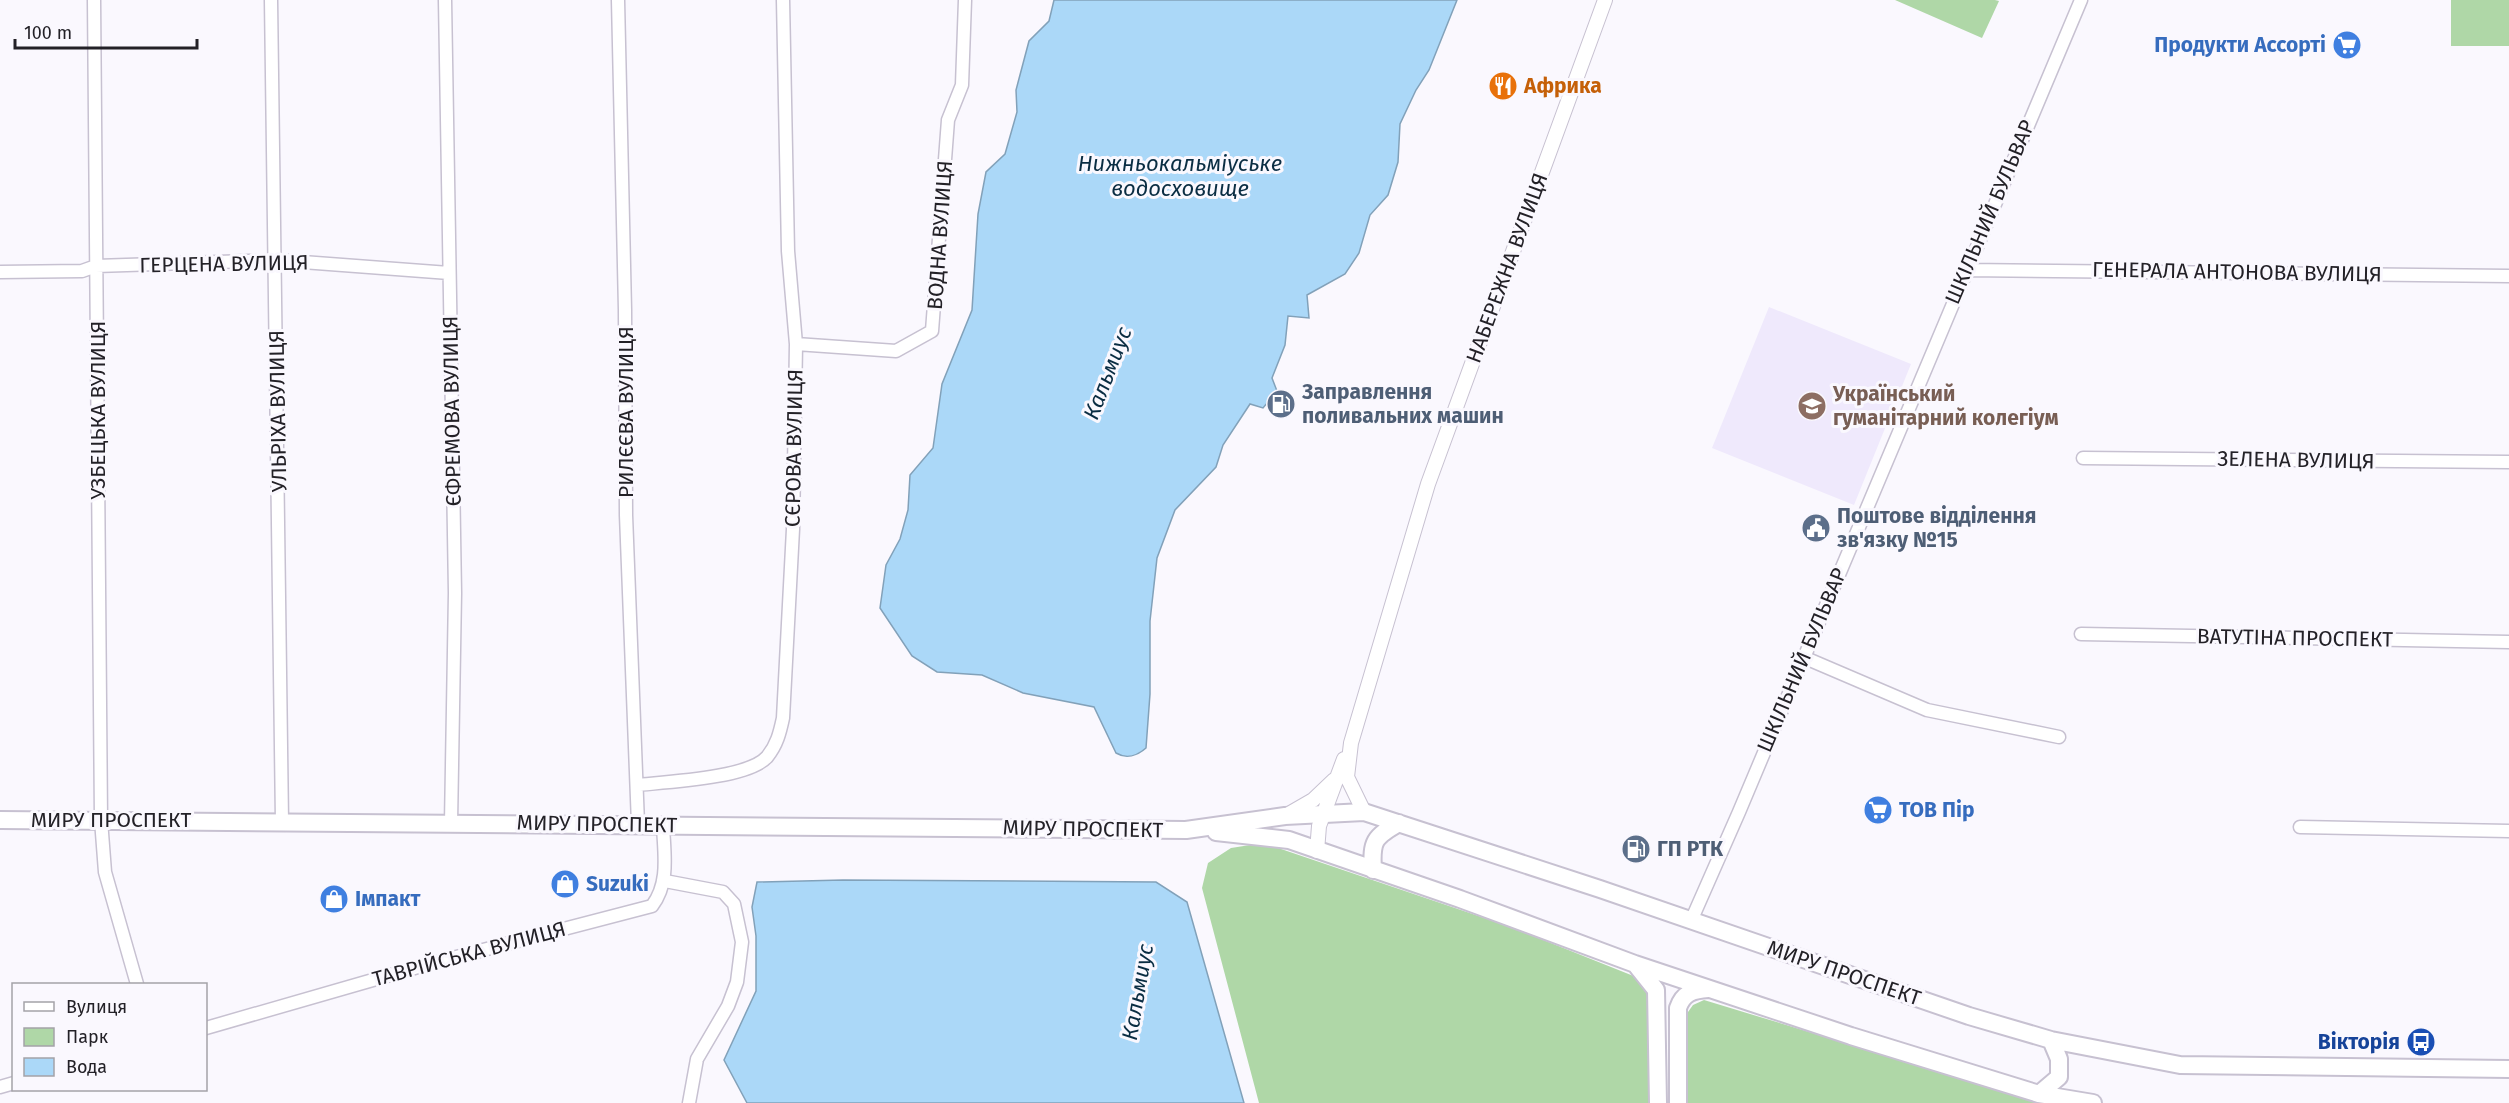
<svg xmlns="http://www.w3.org/2000/svg" width="2509" height="1103" viewBox="0 0 2509 1103" font-family="'Fira Sans',sans-serif">
<rect width="100%" height="100%" fill="#faf8fe"/>
<!-- built -->
<path fill="#efe9fc" d="M1769,307L1911,364L1854,505L1712,448Z"/>
<!-- green -->
<path fill="#afd7a7" d="M1895,0H1995L1999,1L1982,38Z
M2451,0H2509V46H2451Z
M1263,843L1511,927L1641,979L1648,989V1103H1259L1202,888L1208,863L1231,848Z
M1704,1000L2043,1103H1688V1012L1693,1005Z"/>
<!-- water -->
<path fill="#abd8f8" stroke="#82a1b9" stroke-width="1.5" d="M1054,0H1457L1429,70L1416,90L1400,124L1398,162L1388,195L1370,215L1359,253L1345,274L1307,295L1309,318L1288,316L1285,345L1272,378L1277,391L1263,408L1250,404L1223,445L1216,467L1175,510L1157,558L1150,621V694L1146,748C1137,756 1126,759 1116,753L1094,707L1023,693L982,675L937,672L912,656L880,608L886,565L900,539L908,510L910,475L933,448L942,384L972,310L978,214L986,172L1005,154L1017,112L1016,90L1029,41L1049,21Z
M843,880L1156,882L1187,902L1244,1103H747L724,1060L756,991V936L752,907L757,882Z"/>
<g fill="none" stroke-linecap="round" stroke-linejoin="round">
<!-- minor casing -->
<g stroke="#c7c1d1" stroke-width="15">
<path id="minor" d="M94,0L101,820L105,872L137,984
M271,0L282,822
M445,0L455,593L451,823
M618,0L625,310L626,515L638,824
M1966,270L2509,276
M0,272L82,271L96,266L276,260L449,273
M796,344L896,351L932,331L948,120L962,85L965,0
M2083,458L2509,462
M2081,634L2509,642
M1803,657L1927,710L2059,737
M637,785C666,782 749,778 767,757C777,745 780,732 783,718L793,529L796,344L788,251L783,0
M2300,827L2509,831
M665,881L723,892L734,904L742,942L737,982L728,1006L697,1059L689,1103
M1691,921L1739,812L2081,0
M206,1028L418,967L652,906C670,882 664,853 663,825
M0,1087L14,1083"/>
</g>
<!-- tertiary casing -->
<g stroke="#c7c1d1" stroke-width="16">
<path id="tertiary" d="M1364,812L1347,777L1351,743L1428,484L1605,0
M1287,815L1313,800L1334,780
M1317,851L1319,826L1344,759"/>
</g>
<!-- secondary casing -->
<g stroke="#c7c1d1" stroke-width="20">
<path id="secondary" d="M0,820L1186,830L1285,816L1364,812L1600,889L1969,1016L2051,1040L2180,1065L2509,1069
M1216,832L1289,840L1460,899L1635,964L1851,1036L2039,1094L2093,1103
M1373,870C1371,841 1374,837 1399,823
M1636,965L1656,990L1658,1103
M2039,1094L2059,1077V1059L2051,1040
M1678,1103V1008C1683,993 1693,990 1708,989"/>
</g>
<!-- minor -->
<use href="#minor" stroke="#fff" stroke-width="12"/>
<!-- tertiary -->
<use href="#tertiary" stroke="#fff" stroke-width="14"/>
<!-- secondary -->
<use href="#secondary" stroke="#fff" stroke-width="16"/>
</g>
<!-- icons -->
<defs>
<g id="supermarket-disc" transform="scale(1.5)"><circle r="9.5" fill="#3f7fe0" stroke="#faf8fe"/><path d="M-6-5.5h2.5l.6 2H6L4.5 2H-2.5L-4.4-4H-6ZM-1.5 3.2a1.3 1.3 0 1 0 .1 0ZM3 3.2a1.3 1.3 0 1 0 .1 0Z" fill="#fff"/></g>
<g id="restaurant-disc" transform="scale(1.5)"><circle r="9.5" fill="#e8710a" stroke="#faf8fe"/><path d="M-5-6h1v4h1v-4h1v4h1v-4h1v5L-1.5 .5V6h-2V.5L-5-1ZM5-6V6H3V1.5H1.5Q1.5-4 5-6Z" fill="#fff"/></g>
<g id="fuel-disc" transform="scale(1.5)"><circle r="9.5" fill="#5c6f8a" stroke="#faf8fe"/><path d="M-5.5-6h7V0h2V4h1.3V-2.5L3-4.5l.8-.8L6-3V5H2.5V1h-1V6h-7ZM-4.2-4.7v3.2H.2V-4.7Z" fill="#fff"/></g>
<g id="school-disc" transform="scale(1.5)"><circle r="9.5" fill="#8d6e63" stroke="#faf8fe"/><path d="M0-5L7-2L0 1L-7-2ZM-4 1L0 2.5L4 1V4Q0 6-4 4Z" fill="#fff"/></g>
<g id="civic-disc" transform="scale(1.5)"><circle r="9.5" fill="#5c6f8a" stroke="#faf8fe"/><path d="M-.6-6.5H3V-4.5H.6V-3L4-1V1h2V6H-6V1h2V-1L-.6-3ZM-1.2 2.5V6h2.4V2.5Z" fill="#fff"/></g>
<g id="shop-disc" transform="scale(1.5)"><circle r="9.5" fill="#3f7fe0" stroke="#faf8fe"/><path d="M-5-2.5h2.3a2.7 3.5 0 0 1 5.4 0H5L5.5 6h-11ZM-1.5-2.5h3a1.5 2.3 0 0 0-3 0Z" fill="#fff"/></g>
<g id="bus-disc" transform="scale(1.5)"><circle r="9.5" fill="#1a4fb4" stroke="#faf8fe"/><path d="M-5-6H5V4H4V6H2V4H-2V6H-4V4H-5ZM-3.5-4V0h7V-4ZM-3.5 1.2v1.5H-2V1.2ZM2 1.2v1.5H3.5V1.2Z" fill="#fff"/></g>
</defs>
<g fill-rule="evenodd">
<use href="#supermarket-disc" x="2347" y="45"/>
<use href="#restaurant-disc" x="1503" y="86"/>
<use href="#fuel-disc" x="1281" y="404"/>
<use href="#school-disc" x="1812" y="406"/>
<use href="#civic-disc" x="1816" y="528"/>
<use href="#supermarket-disc" x="1878" y="810"/>
<use href="#fuel-disc" x="1636" y="849"/>
<use href="#shop-disc" x="565" y="884"/>
<use href="#shop-disc" x="334" y="899"/>
<use href="#bus-disc" x="2421" y="1042"/>
</g>
<g text-anchor="middle" stroke-width="6" stroke-linejoin="round" paint-order="stroke">
<!-- shop labels -->
<g font-size="21" font-weight="bold" fill="#366cbe" stroke="#faf8fe" text-anchor="start">
<text x="2326" y="52" text-anchor="end">Продукти Ассорті</text>
<text x="1899" y="817">ТОВ Пір</text>
<text x="586" y="891">Suzuki</text>
<text x="355" y="906">Iмпакт</text>
</g>
<!-- food labels -->
<g font-size="21" font-weight="bold" fill="#c56008" stroke="#faf8fe" text-anchor="start">
<text x="1524" y="93">Африка</text>
</g>
<!-- street labels -->
<g font-size="21" fill="#232127" stroke="#faf8fe">
<text transform="translate(1990 212) rotate(-67)" y="7">ШКІЛЬНИЙ БУЛЬВАР</text>
<text transform="translate(940 235) rotate(-86)" y="7">ВОДНА ВУЛИЦЯ</text>
<text transform="translate(224 264) rotate(-1)" y="7">ГЕРЦЕНА ВУЛИЦЯ</text>
<text transform="translate(1507 268) rotate(-70)" y="7">НАБЕРЕЖНА ВУЛИЦЯ</text>
<text transform="translate(2237 272) rotate(1)" y="7">ГЕНЕРАЛА АНТОНОВА ВУЛИЦЯ</text>
<text transform="translate(98 410) rotate(-90)" y="7">УЗБЕЦЬКА ВУЛИЦЯ</text>
<text transform="translate(278 411) rotate(-91)" y="7">УЛЬРІХА ВУЛИЦЯ</text>
<text transform="translate(452 411) rotate(-91)" y="7">ЄФРЕМОВА ВУЛИЦЯ</text>
<text transform="translate(626 412) rotate(-90)" y="7">РИЛЄЄВА ВУЛИЦЯ</text>
<text transform="translate(794 448) rotate(-89)" y="7">СЄРОВА ВУЛИЦЯ</text>
<text transform="translate(2296 460) rotate(1)" y="7">ЗЕЛЕНА ВУЛИЦЯ</text>
<text transform="translate(2295 638) rotate(1)" y="7">ВАТУТІНА ПРОСПЕКТ</text>
<text transform="translate(1802 660) rotate(-67)" y="7">ШКІЛЬНИЙ БУЛЬВАР</text>
<text x="111" y="827">МИРУ ПРОСПЕКТ</text>
<text transform="translate(597 824) rotate(1)" y="7">МИРУ ПРОСПЕКТ</text>
<text transform="translate(1083 829) rotate(1)" y="7">МИРУ ПРОСПЕКТ</text>
<text transform="translate(469 954) rotate(-15)" y="7">ТАВРІЙСЬКА ВУЛИЦЯ</text>
<text transform="translate(1844 973) rotate(19)" y="7">МИРУ ПРОСПЕКТ</text>
</g>
<!-- service labels -->
<g font-size="21" font-weight="bold" fill="#4e5e75" stroke="#faf8fe" text-anchor="start">
<text x="1302" y="399">Заправлення<tspan x="1302" dy="24">поливальних машин</tspan></text>
<text x="1837" y="523">Поштове відділення<tspan x="1837" dy="24">зв'язку №15</tspan></text>
<text x="1657" y="856">ГП РТК</text>
</g>
<!-- education labels -->
<g font-size="21" font-weight="bold" fill="#785e54" stroke="#faf8fe" text-anchor="start">
<text x="1833" y="401">Український<tspan x="1833" dy="24">гуманітарний колегіум</tspan></text>
</g>
<!-- transit labels -->
<g font-size="21" font-weight="bold" fill="#164399" stroke="#faf8fe" text-anchor="end">
<text x="2400" y="1049">Вікторія</text>
</g>
<!-- water labels -->
<g font-size="22" font-style="italic" fill="#0a2d43" stroke="#faf8fe">
<text x="1180" y="171">Нижньокальміуське<tspan x="1180" dy="25">водосховище</tspan></text>
<text transform="translate(1107 373) rotate(-69)" y="8">Кальмиус</text>
<text transform="translate(1137 992) rotate(-80)" y="8">Кальмиус</text>
</g>
</g>
<!-- legend -->
<rect x="12" y="983" width="195" height="108" fill="#faf8fe" stroke="#a4a2a8" stroke-width="1.5"/>
<rect x="24" y="1002" width="30" height="9" fill="#ffffff" stroke="#a4a2a8" stroke-width="1.5"/>
<text x="66" y="1013" font-size="18" fill="#232127">Вулиця</text>
<rect x="24" y="1028" width="30" height="18" fill="#afd7a7" stroke="#a4a2a8" stroke-width="1.5"/>
<text x="66" y="1043" font-size="18" fill="#232127">Парк</text>
<rect x="24" y="1058" width="30" height="18" fill="#abd8f8" stroke="#a4a2a8" stroke-width="1.5"/>
<text x="66" y="1073" font-size="18" fill="#232127">Вода</text>
<!-- scale -->
<path d="M15 39v9h182v-9" fill="none" stroke="#232127" stroke-width="3"/>
<text x="24" y="39" font-size="18" fill="#232127" stroke="#faf8fe" stroke-width="4.5" paint-order="stroke">100 m</text>
</svg>
